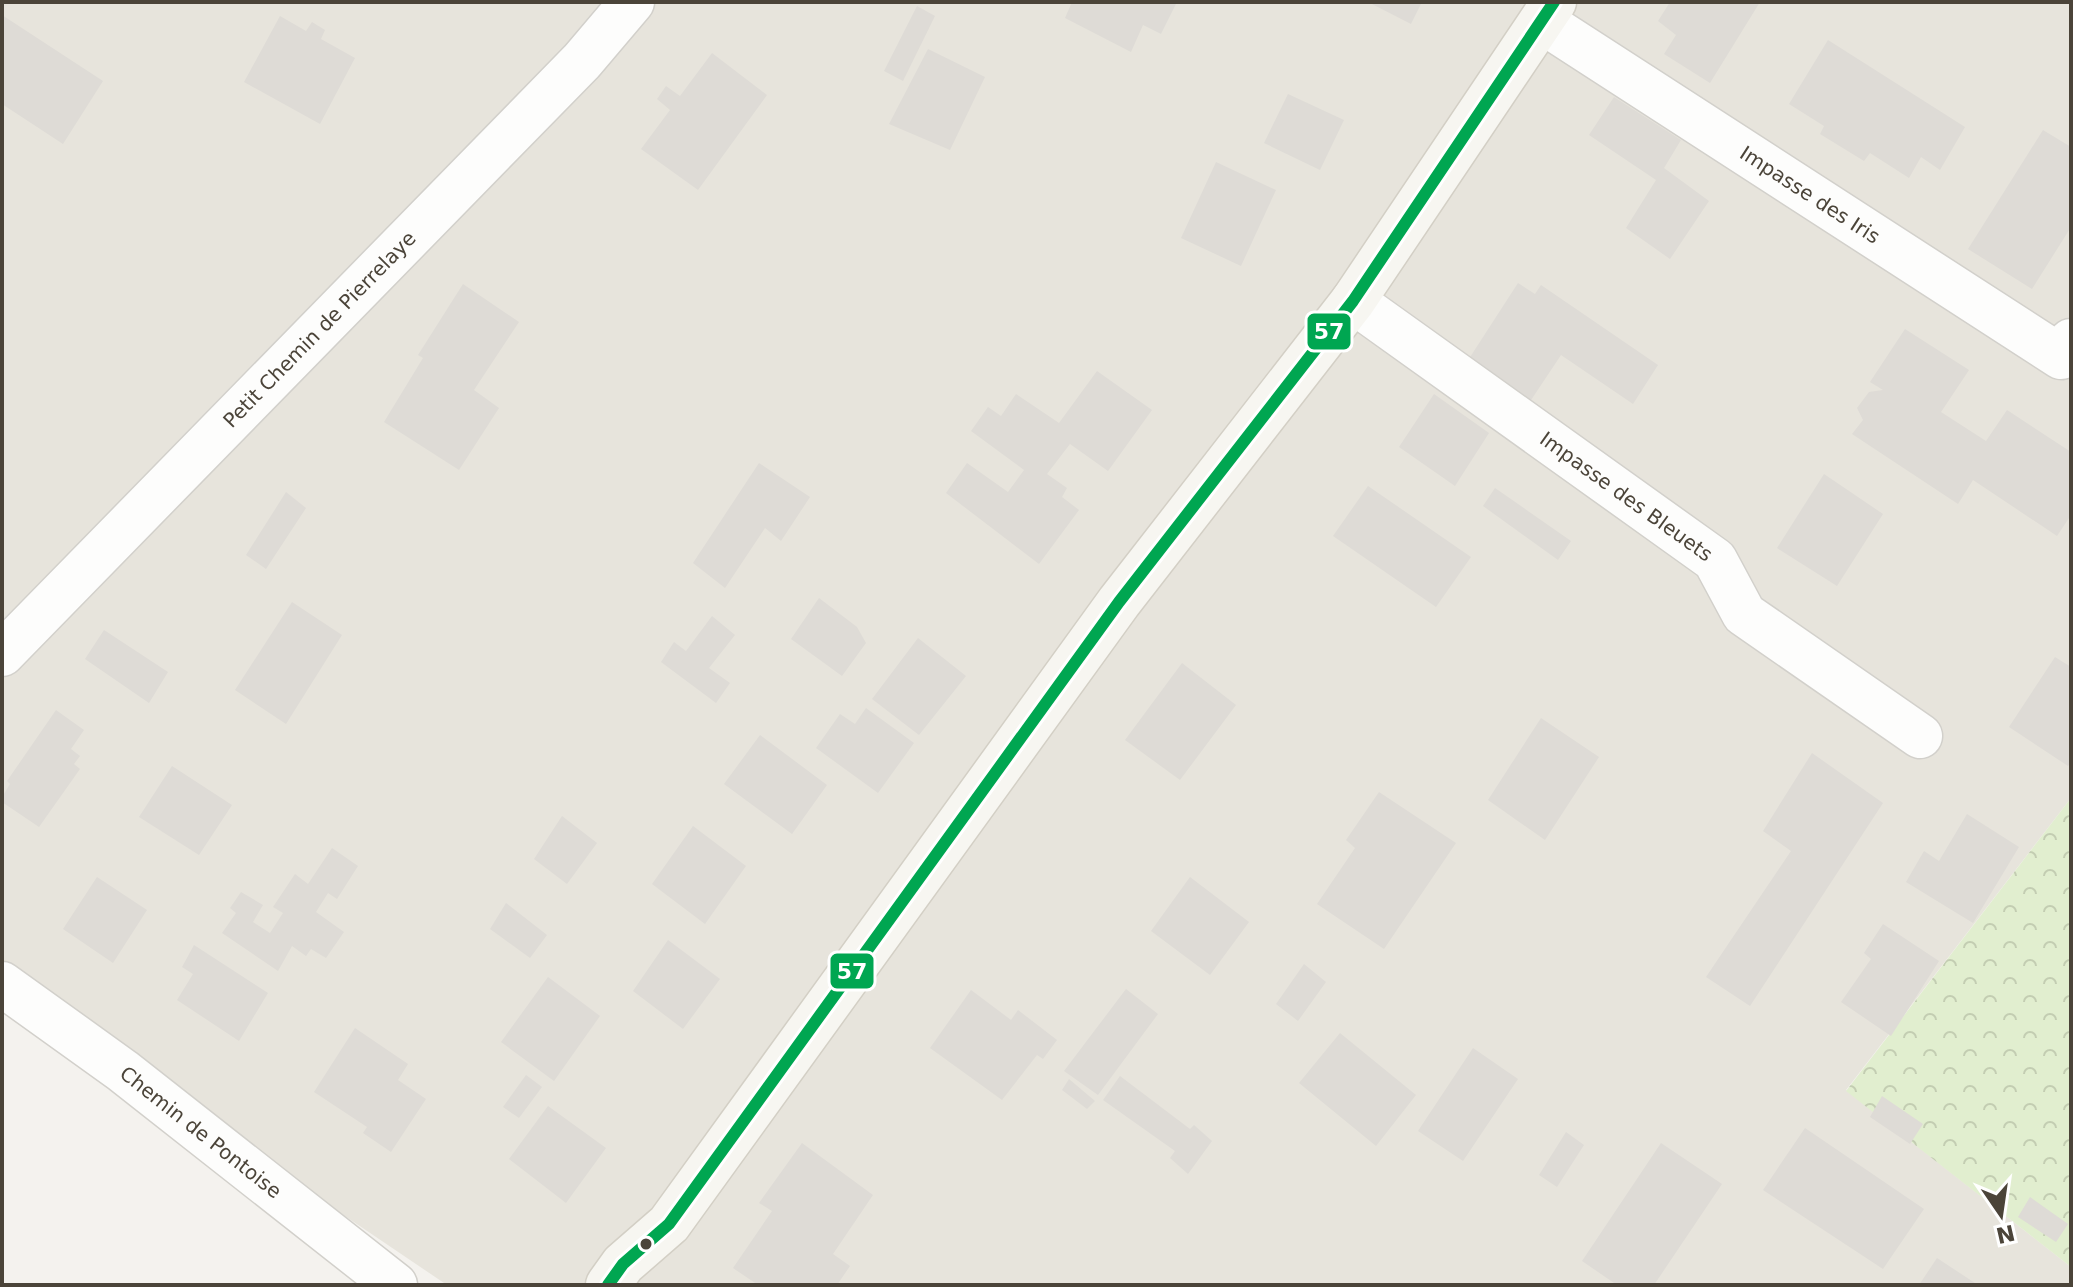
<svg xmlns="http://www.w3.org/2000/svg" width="2073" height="1287" viewBox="0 0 2073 1287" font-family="'DejaVu Sans',sans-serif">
<defs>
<pattern id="forest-crowns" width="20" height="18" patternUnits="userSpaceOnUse" patternTransform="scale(2)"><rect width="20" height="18" fill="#e1eecf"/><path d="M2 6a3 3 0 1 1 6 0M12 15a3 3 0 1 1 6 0" fill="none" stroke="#c3cdb2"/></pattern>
</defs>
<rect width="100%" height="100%" fill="#f4f2ee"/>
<!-- residential -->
<path fill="#e7e4dc" d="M2,2H2071V798L1846,1090L2071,1267V1285H447L2,984Z"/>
<!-- forest -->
<path fill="url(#forest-crowns)" d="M2071,798V1267L1846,1091Z"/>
<!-- building -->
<path fill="#dedbd6" d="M1072,2H1177L1161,34L1143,25L1131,52L1065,18Z
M1368,2H1422L1411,24Z
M1670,2H1760L1710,83L1664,54L1676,35L1658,21Z
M917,6L935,16L903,81L884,71Z
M2,15L103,81L63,144L2,104Z
M280,16L306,31L312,22L325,30L321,39L355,58L320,124L244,82Z
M1828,40L1965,127L1940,170L1921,157L1909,178L1870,153L1864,161L1820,134L1824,126L1789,104Z
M928,49L985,77L950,150L889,124Z
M712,53L767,95L698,190L641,149L670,110L657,99L666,86L680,96Z
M1288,94L1344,120L1320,170L1264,143Z
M1614,97L1681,140L1664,168L1709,201L1670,259L1626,228L1656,180L1589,135Z
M2043,130L2071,147V227L2032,289L1968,249Z
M1216,162L1276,190L1241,266L1181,238Z
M1518,283L1535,294L1541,285L1658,365L1633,404L1561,355L1525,409L1463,368Z
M463,284L519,322L474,390L499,408L459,470L384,422L423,358L418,355Z
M1905,329L1969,370L1941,412L1986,441L2007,410L2071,452V515L2057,536L1973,480L1958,504L1852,434L1863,420L1857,408L1869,392L1883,390L1870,382Z
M1097,371L1152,410L1108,471L1070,444L1047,474L1067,488L1062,497L1079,510L1039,564L946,493L967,463L1008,492L1024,470L971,431L988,407L1001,416L1016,394L1059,423Z
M1434,394L1489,433L1455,486L1399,447Z
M759,463L810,497L781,541L765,528L725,588L693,563Z
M1824,474L1883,514L1837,586L1777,548Z
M1368,486L1471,557L1436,607L1333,536Z
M1495,488L1571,541L1558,560L1483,506Z
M286,492L306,508L266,569L246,555Z
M819,598L857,627L866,643L842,676L791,639Z
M292,602L342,635L286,724L235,690Z
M712,616L735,635L709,668L730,683L716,703L661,662L674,642L686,651Z
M104,630L168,672L149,703L85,659Z
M918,638L966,676L919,735L872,699Z
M2055,657L2071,667V762L2068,766L2009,727Z
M1182,663L1236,705L1180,780L1125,740Z
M866,708L914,743L878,793L816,748L840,714L855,724Z
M56,710L84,730L71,749L80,756L74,764L80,769L39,827L2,802V797L10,784L7,781Z
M1541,718L1599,757L1545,840L1488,800Z
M760,735L827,785L792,834L724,784Z
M1812,753L1883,803L1750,1006L1706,977L1791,851L1763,831Z
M172,766L232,805L199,855L139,817Z
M1379,792L1456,843L1384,949L1317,904L1355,848L1346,840Z
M1967,814L2019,847L1973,923L1906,882L1924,851L1939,861Z
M562,816L597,843L567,884L534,859Z
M693,826L746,866L705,924L652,884Z
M332,848L358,866L337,899L328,893L316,912L344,932L326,958L311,949L306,956L292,946L278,971L222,933L236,913L230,908L241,892L263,905L253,922L270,933L283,913L273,907L295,874L308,884Z
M97,877L147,910L113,963L63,929Z
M1190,877L1249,922L1210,975L1151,931Z
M506,903L547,935L530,958L490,929Z
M1883,924L1939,961L1891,1036L1841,1002L1871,959L1864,953Z
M668,940L720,979L683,1029L633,991Z
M194,945L268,993L239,1041L177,1000L193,974L182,967Z
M1304,964L1326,982L1298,1021L1276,1004Z
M548,977L600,1016L554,1081L501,1042Z
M1126,989L1158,1014L1098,1095L1064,1071Z
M971,990L1011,1020L1018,1010L1057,1040L1043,1059L1037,1055L1002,1100L930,1048Z
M355,1028L408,1064L398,1080L426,1099L391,1152L363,1133L367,1127L314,1092Z
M1340,1033L1416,1095L1376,1146L1299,1083Z
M1473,1048L1518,1079L1463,1161L1418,1131Z
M526,1075L542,1087L519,1118L503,1107Z
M1120,1076L1190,1129L1194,1125L1212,1141L1188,1174L1170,1158L1175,1151L1103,1100Z
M1069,1079L1095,1101L1087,1109L1062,1090Z
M1882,1096L1923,1124L1910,1144L1870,1117Z
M548,1106L606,1148L566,1203L509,1159Z
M1805,1128L1924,1209L1883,1269L1763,1190Z
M1566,1132L1584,1145L1557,1187L1539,1175Z
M802,1143L873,1195L833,1254L850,1266L837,1285H758L733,1268L772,1211L759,1203Z
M1661,1143L1722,1184L1654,1285H1617L1582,1261Z
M2030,1197L2068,1224L2056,1242L2018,1217Z
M1937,1258L1978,1285H1919Z"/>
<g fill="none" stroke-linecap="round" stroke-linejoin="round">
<!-- street casing -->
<g stroke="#d2d0cb" stroke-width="47">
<g id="street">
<path id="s1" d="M1543,22L2061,357L2071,341"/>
<path id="s2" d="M1353,301L1715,560L1744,614L1920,736"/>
<path id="s3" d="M2,654L582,61L632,2"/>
<path id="s4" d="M2,984L123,1071L395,1285"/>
</g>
</g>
<!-- secondary casing -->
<g stroke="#d3cfc5" stroke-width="47">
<path id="secondary" d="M608,1285L623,1264L669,1224L1119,602L1353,301L1554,2"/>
</g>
<!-- street -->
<use href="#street" stroke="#fdfdfc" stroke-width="44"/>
<!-- secondary -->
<use href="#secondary" stroke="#f7f6f1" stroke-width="44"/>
<!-- bus-1 casing -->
<g stroke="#fff" stroke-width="18">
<path id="bus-1" d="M608,1285L623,1264L669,1224L1119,602L1353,301L1554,2"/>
</g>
<!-- bus-1 -->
<use href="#bus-1" stroke="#00a651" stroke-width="12"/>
</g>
<!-- markers -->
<circle fill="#4b4439" stroke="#fff" stroke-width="3" cx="646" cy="1244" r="7"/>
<g text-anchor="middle" stroke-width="6" stroke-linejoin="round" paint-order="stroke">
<!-- street labels -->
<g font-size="20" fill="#4b4439" stroke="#fff">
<text dy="7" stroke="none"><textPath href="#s1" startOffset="318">Impasse des Iris</textPath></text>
<text dy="7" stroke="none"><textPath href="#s3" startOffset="454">Petit Chemin de Pierrelaye</textPath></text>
<text dy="7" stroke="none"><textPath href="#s2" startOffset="336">Impasse des Bleuets</textPath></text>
<text dy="7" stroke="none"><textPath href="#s4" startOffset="248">Chemin de Pontoise</textPath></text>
</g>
</g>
<g stroke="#fff" stroke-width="3">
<rect x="1306" y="312" width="46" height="39" rx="8" fill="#00a651"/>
<rect x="829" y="952" width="46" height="38" rx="8" fill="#00a651"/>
</g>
<g font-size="22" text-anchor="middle" font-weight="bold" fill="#fff">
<text x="1329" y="339">57</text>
<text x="852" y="979">57</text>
</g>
<!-- border -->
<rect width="2073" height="1287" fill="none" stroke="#4b4439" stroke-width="8"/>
<!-- north arrow -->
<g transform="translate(2001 1215) rotate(167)" stroke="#ffffff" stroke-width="6" paint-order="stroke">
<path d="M0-6L14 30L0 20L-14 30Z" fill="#4b4439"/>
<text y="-12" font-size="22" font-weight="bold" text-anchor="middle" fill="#4b4439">N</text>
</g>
</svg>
